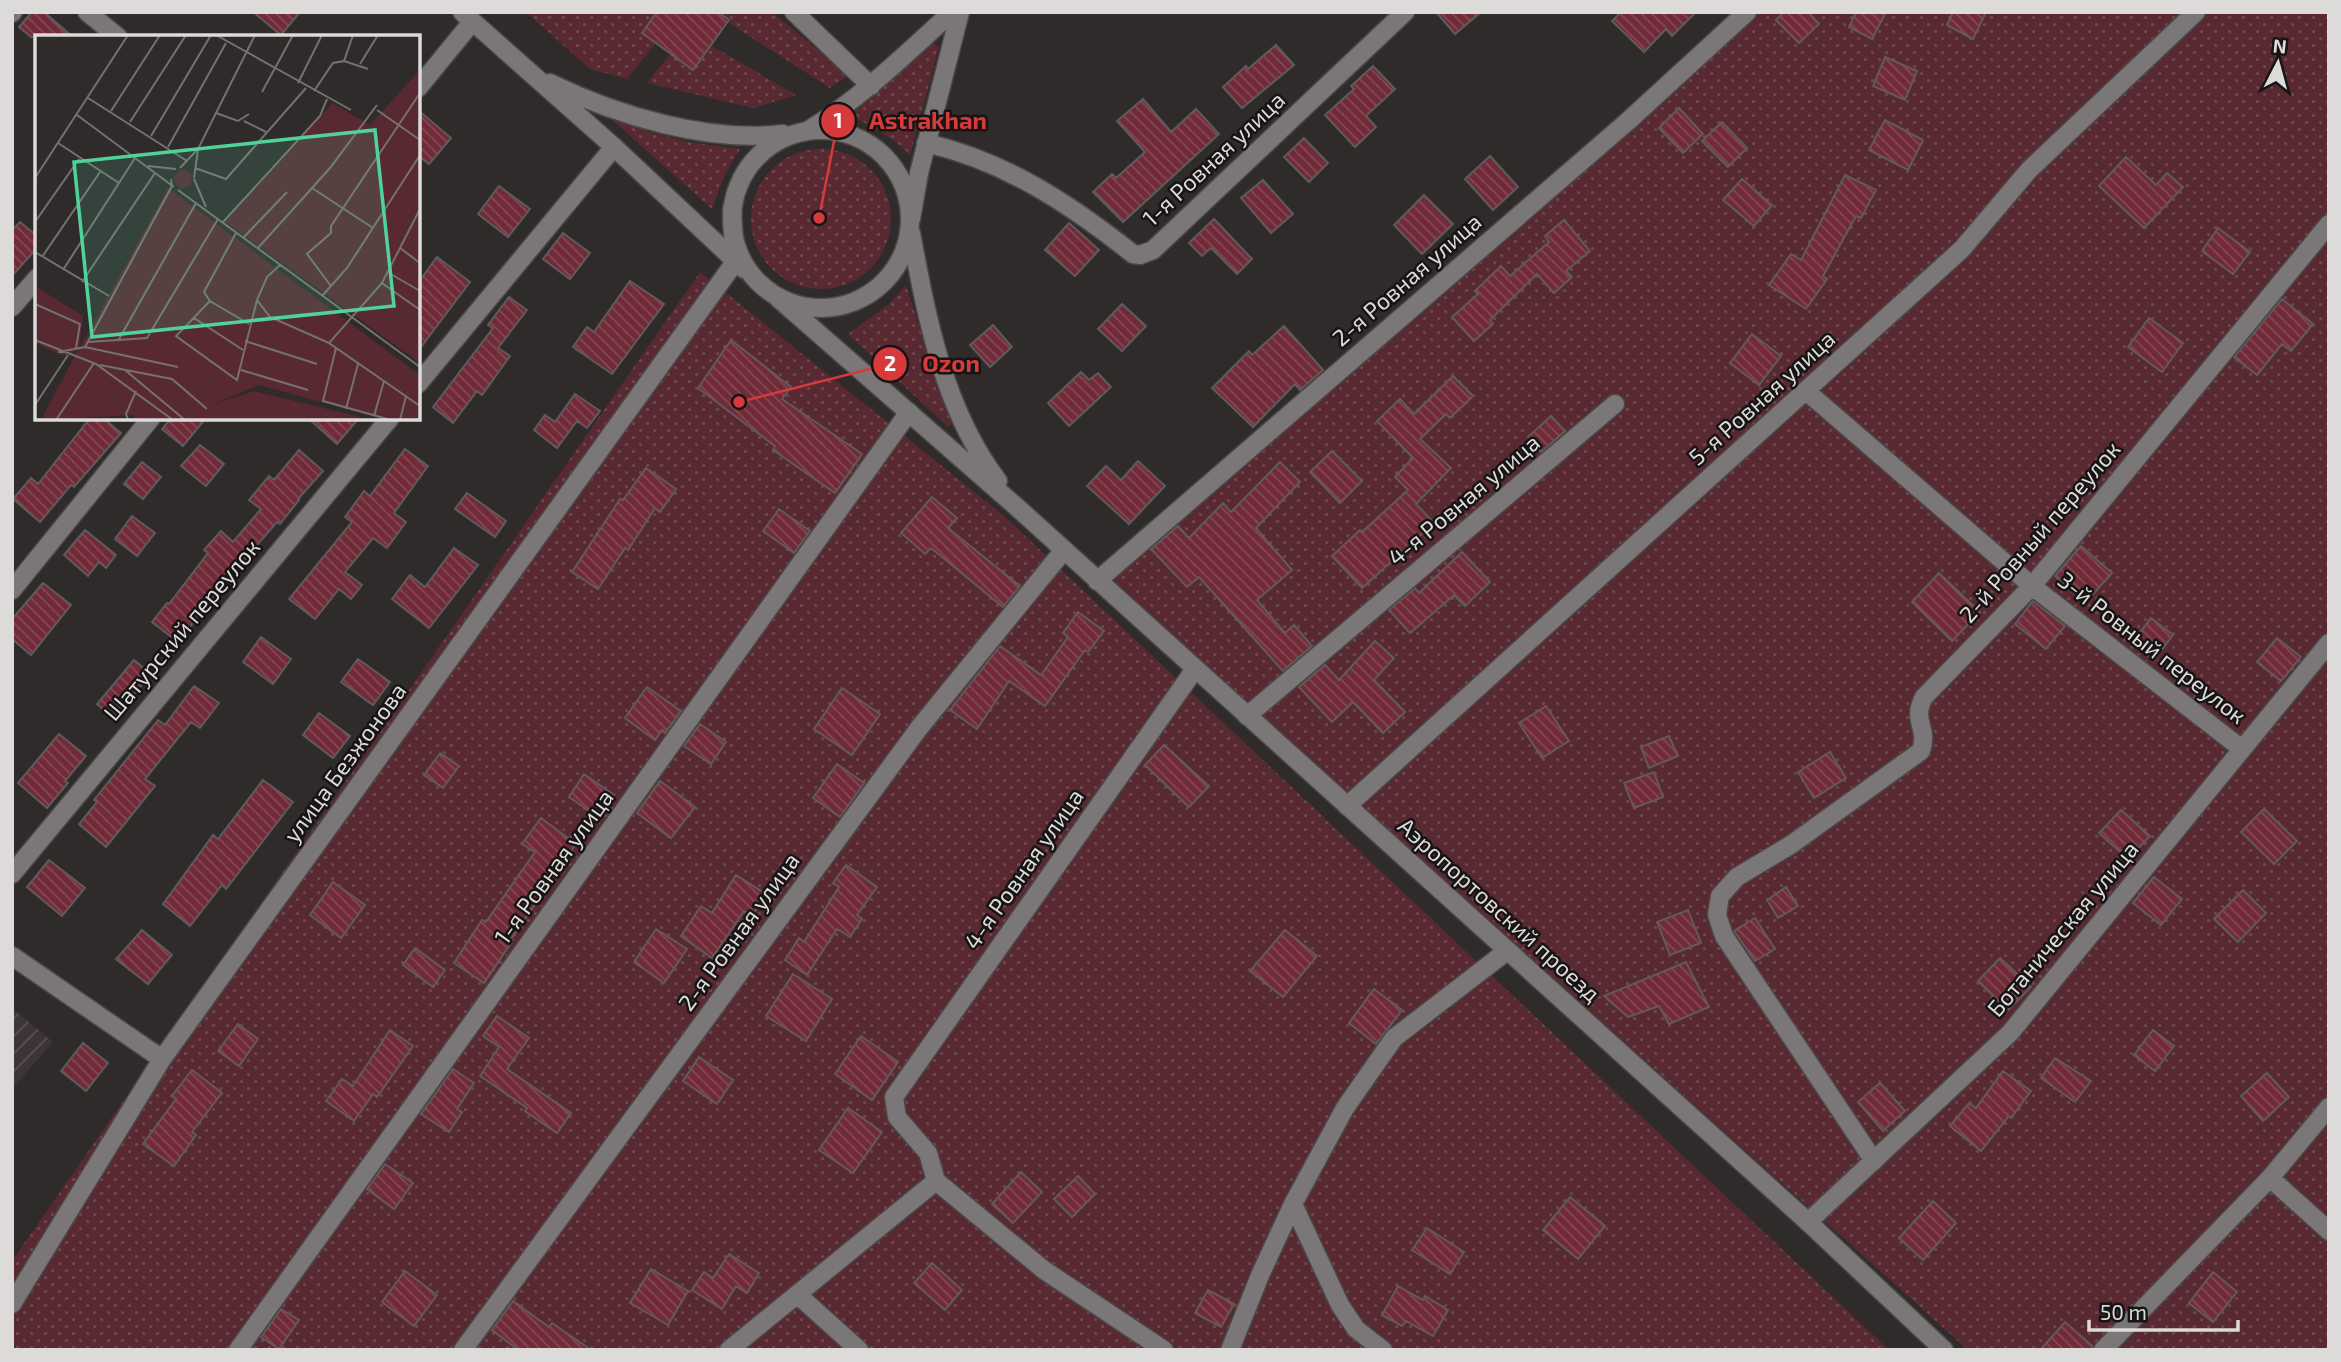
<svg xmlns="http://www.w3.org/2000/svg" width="2341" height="1362" viewBox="0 0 2341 1362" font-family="'Exo 2',sans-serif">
<defs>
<pattern id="industrial-furrows" width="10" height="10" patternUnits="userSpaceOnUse" patternTransform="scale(1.75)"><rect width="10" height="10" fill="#3f3435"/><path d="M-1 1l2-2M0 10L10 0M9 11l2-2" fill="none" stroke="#5a5152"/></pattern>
<pattern id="green-dots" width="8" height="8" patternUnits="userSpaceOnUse" patternTransform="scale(1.75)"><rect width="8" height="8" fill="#592931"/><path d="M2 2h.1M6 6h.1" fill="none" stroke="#70474e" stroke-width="1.8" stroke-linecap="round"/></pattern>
<pattern id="building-back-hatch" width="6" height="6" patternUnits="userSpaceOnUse" patternTransform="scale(1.75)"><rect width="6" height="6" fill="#712a38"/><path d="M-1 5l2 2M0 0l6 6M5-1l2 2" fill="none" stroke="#854854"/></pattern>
</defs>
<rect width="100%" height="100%" fill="#2f2b2b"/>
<!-- industrial -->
<path fill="url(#industrial-furrows)" d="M12,1008L53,1042L12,1089Z"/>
<!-- green -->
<path fill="url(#green-dots)" d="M526,12H657L671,24L627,79L590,69Z
M712,12H772L848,75L830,88Z
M1745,12H2329V1350H1968L1106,577Z
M688,32L796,95L753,108L647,83Z
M933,43L939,47L910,155C892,137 873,126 850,116Z
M609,117L650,132L688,142L740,149L726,172L712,209Z
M751 219a70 70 0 1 1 140 0a70 70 0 1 1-140 0Z
M700,272L1003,515L1889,1350H12V1261Z
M906,285L942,400L952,423L948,427L848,334L889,304Z"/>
<!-- building -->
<path fill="url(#building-back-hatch)" stroke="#5f5b5b" stroke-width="2" d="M32,12H44L73,37H31L19,27Z
M253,12H300L281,35Z
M657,12H718L729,20L693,70L642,33Z
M1436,12H1481L1455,34Z
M1621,12H1696L1672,36L1666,29L1644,52L1612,21Z
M1784,12H1808L1819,24L1799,43L1776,20Z
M1856,12H1886L1872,39L1849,27Z
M1953,12H1986L1973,39L1947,25Z
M1276,45L1294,65L1242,108L1223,87L1246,66L1248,69Z
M1885,57L1917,71L1905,100L1873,86Z
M1373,66L1395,89L1366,116L1376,127L1355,147L1325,115L1354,89L1351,86Z
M1143,99L1171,132L1196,109L1219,134L1123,222L1093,192L1112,174L1116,178L1145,152L1117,121Z
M1679,108L1703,134L1683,153L1659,128Z
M418,110L451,138L429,164L418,155Z
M1885,120L1923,140L1908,170L1869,150Z
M1722,122L1747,148L1728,167L1702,141Z
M1304,138L1328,163L1309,182L1284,157Z
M1490,156L1518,187L1493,210L1465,179Z
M2126,157L2156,185L2167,173L2183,187L2144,228L2099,186Z
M1845,175L1876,190L1861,218L1856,216L1823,276L1827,279L1806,309L1769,285L1791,254L1801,260Z
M1742,179L1772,205L1754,226L1723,200Z
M1263,180L1293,214L1271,233L1241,198Z
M499,186L530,209L508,237L478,214Z
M1424,195L1453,224L1422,254L1394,225Z
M1214,219L1252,259L1237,274L1211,248L1202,256L1189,243Z
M1564,220L1590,251L1566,271L1572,277L1554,293L1537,274L1490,320L1493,324L1474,341L1452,317L1478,294L1475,291L1501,266L1510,276L1549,242L1545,236Z
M20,222L37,236V248L12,276V230Z
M1069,223L1099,250L1075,276L1045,250Z
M2218,228L2250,252L2233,274L2202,251Z
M563,233L590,253L570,279L543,259Z
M437,257L470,282L418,351V283Z
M630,281L664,304L612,374L573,347L587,327L594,332Z
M509,297L527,310L498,348L510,356L482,395L477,391L453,423L433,407L493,328L488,325Z
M2282,299L2313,324L2291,351L2282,344L2257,375L2234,357Z
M1122,304L1146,326L1122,351L1098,329Z
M2149,318L2183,343L2162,372L2128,347Z
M993,325L1012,347L990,367L970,345Z
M1284,326L1323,370L1300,390L1295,384L1253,427L1212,388L1249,351L1252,355Z
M1752,334L1781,356L1759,385L1730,363Z
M731,340L791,387L782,399L862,454L835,493L773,450L775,446L698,388Z
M1081,372L1089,380L1098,373L1111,387L1069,426L1048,403Z
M1453,376L1473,396L1450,418L1446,414L1420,439L1451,468L1416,504L1434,523L1362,588L1332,556L1360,530L1362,532L1408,490L1395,477L1413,458L1377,421L1400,399L1414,414Z
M575,394L600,411L587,428L577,421L557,448L534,430L545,415L555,422Z
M1551,416L1565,431L1541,452L1528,437Z
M90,418H103L121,433L74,487L71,485L40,522L13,499L31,478L38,484Z
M171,418H206L183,446L162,429Z
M308,418H359L337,444Z
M200,445L224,464L206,486L181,466Z
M405,449L428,466L394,513L406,522L387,548L373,538L345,572L362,585L351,599L339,589L315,619L289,599L352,522L345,517L364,491L370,496Z
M299,450L323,471L298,499L299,500L280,524L277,522L232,574L178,642L152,622L167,603L169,604L208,553L204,550L221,531L233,542L261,509L249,500L269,476L274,480Z
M1332,451L1362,481L1340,503L1310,472Z
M1138,461L1165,486L1129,524L1087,486L1106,466L1121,480Z
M142,462L161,477L143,499L124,484Z
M1280,462L1300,482L1256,528L1292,570L1257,600L1285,633L1294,625L1312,646L1283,671L1199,577L1187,587L1151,549L1178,526L1189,538L1223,503L1231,512Z
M646,468L676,489L660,512L655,508L628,550L625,548L598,589L572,572L620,499L623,500Z
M467,493L506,521L495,537L455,509Z
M932,497L957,518L948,528L1020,586L1003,607L931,548L925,554L901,533Z
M779,509L810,531L794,553L763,531Z
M132,516L155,533L137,556L115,539Z
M85,530L116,555L106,568L99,562L88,576L64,555Z
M2081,546L2112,573L2085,603L2055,576Z
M454,548L478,565L429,628L392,599L410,575L425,587Z
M1462,552L1490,582L1465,606L1454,595L1410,633L1389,610L1415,588L1419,593Z
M1939,573L1980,612L1952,641L1912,602Z
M43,583L71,605L31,655L12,639V619Z
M2033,601L2065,626L2046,649L2015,624Z
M1078,612L1104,631L1088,652L1085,650L1045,706L1009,681L977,729L950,710L1000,646L1041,675L1068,637L1063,633Z
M2151,618L2173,635L2154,660L2132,643Z
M261,637L291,659L273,684L243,662Z
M2277,638L2301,657L2281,681L2257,662Z
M1375,641L1394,658L1374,680L1405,712L1383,733L1353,702L1332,722L1299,687L1325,665L1339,680Z
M358,659L390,682L373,705L341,682Z
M134,660L151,674L114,718L97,704Z
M194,686L219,703L200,728L191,722L145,779L155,786L106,847L79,824L97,802L94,800L158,720L165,725Z
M647,687L681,711L665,733L662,730L655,740L625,718Z
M842,688L880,714L852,755L814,729Z
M1546,706L1569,741L1542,758L1519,723Z
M319,713L350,736L333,758L303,735Z
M700,724L726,742L711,764L684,746Z
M59,734L86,756L65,781L68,783L47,808L18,783Z
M1669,736L1678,756L1649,768L1641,747Z
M1164,745L1209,786L1189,807L1145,765Z
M1830,752L1846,778L1814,798L1798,772Z
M440,753L459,766L443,788L424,775Z
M837,764L864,783L840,817L813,798Z
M1654,772L1663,797L1634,808L1624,783Z
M584,774L614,795L598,817L569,797Z
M263,780L293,802L226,889L222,885L190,926L163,904L213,835L218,839Z
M660,781L695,807L671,838L637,813Z
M2264,809L2297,841L2274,864L2241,832Z
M2121,810L2150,836L2128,859L2099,833Z
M541,818L576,844L545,888L546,889L511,939L513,940L484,983L454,963L482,920L486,922L535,852L522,844Z
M49,860L85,888L62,916L27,887Z
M846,865L877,887L857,915L862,919L850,937L837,929L807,975L785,960L799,938L804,942L839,887L833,883Z
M736,875L766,894L752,916L744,911L712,958L681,936L701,906L712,913Z
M2154,877L2182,899L2161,925L2133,903Z
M333,882L365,905L341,938L310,915Z
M1786,887L1798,906L1778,918L1767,900Z
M2243,890L2266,913L2238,942L2214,919Z
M1688,910L1701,943L1670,955L1657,922Z
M1755,918L1775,949L1755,961L1734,931Z
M656,929L687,949L664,983L634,962Z
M142,930L172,955L148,984L116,959Z
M1285,930L1317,956L1283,997L1250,971Z
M415,948L445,970L433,987L403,965Z
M2000,958L2031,987L2008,1010L1978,981Z
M1686,962L1709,1007L1669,1024L1659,1006L1628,1017L1604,996Z
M793,974L832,999L806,1041L766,1016Z
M1374,989L1402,1010L1376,1044L1349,1023Z
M497,1016L529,1038L507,1069L571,1113L557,1133L525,1111L527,1108L480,1076L499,1047L483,1036Z
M238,1024L258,1039L239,1066L218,1051Z
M390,1030L413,1046L377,1097L373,1094L354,1121L326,1101L342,1079L353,1086Z
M2153,1030L2174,1046L2155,1071L2134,1055Z
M861,1036L898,1062L872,1100L835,1074Z
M83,1043L108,1063L86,1091L61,1071Z
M699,1057L733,1080L717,1104L683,1081Z
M2055,1058L2091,1081L2075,1102L2041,1078Z
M453,1069L474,1083L457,1109L462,1112L449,1132L421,1114Z
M192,1070L222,1093L192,1132L196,1135L174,1166L143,1144L176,1099L172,1096Z
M2003,1071L2031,1091L2011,1118L2009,1116L1981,1151L1950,1126L1969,1103L1976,1108Z
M2267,1073L2289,1097L2263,1121L2241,1096Z
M1880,1083L1905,1111L1883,1131L1858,1102Z
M848,1108L882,1132L853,1173L819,1150Z
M385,1164L413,1183L394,1209L367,1189Z
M1021,1172L1042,1192L1013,1223L992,1204Z
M1078,1176L1095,1194L1072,1217L1054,1199Z
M1570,1197L1605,1226L1578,1259L1543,1230Z
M1933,1201L1956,1223L1923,1260L1899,1238Z
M1427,1228L1464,1252L1450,1274L1412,1250Z
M729,1254L759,1273L747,1293L736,1286L722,1309L692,1290L704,1272L713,1278Z
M932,1263L962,1290L945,1310L914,1283Z
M651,1269L688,1291L668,1325L630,1303Z
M405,1271L437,1295L414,1326L382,1302Z
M2213,1272L2237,1292L2213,1322L2189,1303Z
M1398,1286L1423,1300L1425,1296L1448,1310L1433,1336L1406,1321L1402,1326L1382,1315Z
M1208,1290L1234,1304L1221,1327L1195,1313Z
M513,1301L549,1327L552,1323L591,1350H518L492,1330Z
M281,1309L299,1320L279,1349L261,1337Z
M2065,1322L2092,1346V1350H2040Z"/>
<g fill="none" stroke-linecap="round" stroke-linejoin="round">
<!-- minor casing -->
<g stroke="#4a4747" stroke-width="21">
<path id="minor" d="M87,12L118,37
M794,12L871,86
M12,13L13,12
M418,88L472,22
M809,130C862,97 906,54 952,12
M926,143C1005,161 1070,204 1133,254L1140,255L1153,250L1405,12
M12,307L37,278
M418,384L614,147
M1806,391L2032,586L2242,749
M1097,581L1627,122L1747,12
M12,590L151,418
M1247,716L1615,404
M1347,806L1962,249L2029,170L2196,12
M12,874L390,418
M12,956L162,1059
M1874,1161L1724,936L1717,915L1720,896L1737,877L1792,844L1921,751C1929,727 1911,721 1924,697L2032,586L2329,224
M2270,1178L2329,1231
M1293,1204L1340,1305L1356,1329L1383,1350
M1808,1222L2010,1033L2329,643
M798,1295L859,1350
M12,1304L162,1059L735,262L732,209
M238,1350L909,412
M463,1350L919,728L1064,550
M729,1350L936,1181
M1164,1350L1044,1270L936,1181L928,1153L897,1117L894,1097L1195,669
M1230,1350L1261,1273L1293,1204L1345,1108L1394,1038L1507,951
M2103,1350L2270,1178L2329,1107"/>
</g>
<!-- tertiary casing -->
<g stroke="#4a4747" stroke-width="21">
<path id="tertiary" d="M911,219L919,173L960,12"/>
</g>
<!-- secondary casing -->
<g stroke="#4a4747" stroke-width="21">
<path id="secondary" d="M462,12L614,147L744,269
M550,83C618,116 709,143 783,134
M732 219a89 89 0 1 1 178 0a89 89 0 1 1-178 0Z
M911,233C927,319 944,410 998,481
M778,298L1019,509L1808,1222L1944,1350"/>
</g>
<!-- minor -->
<use href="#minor" stroke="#7b7677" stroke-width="18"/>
<!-- tertiary -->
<use href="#tertiary" stroke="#7b7677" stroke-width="18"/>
<!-- secondary -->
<use href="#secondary" stroke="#7b7677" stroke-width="18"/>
</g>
<g text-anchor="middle" stroke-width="5" stroke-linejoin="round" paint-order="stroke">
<!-- street labels -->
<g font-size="23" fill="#dddada" stroke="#161414">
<text transform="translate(1214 159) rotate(-43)" y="8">1-я Ровная улица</text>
<text transform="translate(1407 280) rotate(-41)" y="8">2-я Ровная улица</text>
<text transform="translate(1762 398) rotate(-42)" y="8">5-я Ровная улица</text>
<text transform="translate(1464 500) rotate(-40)" y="8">4-я Ровная улица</text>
<text transform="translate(2040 532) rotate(-49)" y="8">2-й Ровный переулок</text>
<text transform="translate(182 630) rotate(-50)" y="8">Шатурский переулок</text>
<text transform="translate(2152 648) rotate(38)" y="8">3-й Ровный переулок</text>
<text transform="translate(345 763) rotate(-54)" y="8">улица Безжонова</text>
<text transform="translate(554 867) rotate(-54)" y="8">1-я Ровная улица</text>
<text transform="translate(1024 869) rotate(-55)" y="8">4-я Ровная улица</text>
<text transform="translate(1499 910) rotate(42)" y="8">Аэропортовский проезд</text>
<text transform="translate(2063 929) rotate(-50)" y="8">Ботаническая улица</text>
<text transform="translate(739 932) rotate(-54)" y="8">2-я Ровная улица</text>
</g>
</g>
<!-- overview -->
<g transform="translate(35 35)">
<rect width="385" height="385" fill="#2f2b2b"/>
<path d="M385,35V328L189,186L297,68L335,90ZM139 144a9 9 0 1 1 18 0a9 9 0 1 1-18 0ZM133,153L385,340V385H352L224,350L179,369L219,356L337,385H99L98,380L6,385L43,315L28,321L0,308V251L48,281L44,314Z" fill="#592931"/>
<path fill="none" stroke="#757171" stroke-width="2" d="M181,0L316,75M309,26L333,34M325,29L343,0M263,48L287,0M279,56L298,28L309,26L318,0M227,57L258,0M53,63L152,126M342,75L385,105M76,76L125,0M181,78L203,86L214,79M42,80L139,152M209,86L231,97M95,87L151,0M116,101L176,0M23,108L84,148M133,112L191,8M113,131L141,134M145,133L163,114L220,0M160,133L191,144L271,53M0,143L93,0M159,143L163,115M159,144L171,172M277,153L338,193M143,155L385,332M385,174L347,248L294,308L385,371M0,187L44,124M188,187L285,81L292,64M201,198L169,257L175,266L214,289M209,202L252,157M223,213L295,133L342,70M365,213L385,228M0,217L74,261M7,222L65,137M28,235L100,123M354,238L385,256M47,247L120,138M347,248L385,275M296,251L272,219L296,198V191L385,58M288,260L312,233L385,120M222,265L235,282L294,308M175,266L141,301L202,345L222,265L232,242L245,230M0,269L45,289L41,313M159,283L208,315M0,305L61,329L138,385M83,306L161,168M210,306L282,329M53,307L112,303L183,184M50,312L143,332M301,313L288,366L356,385M23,317L50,312L137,151L136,144M65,330L137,344L172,374M90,335L150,385M206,335L273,355M0,370L33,320M311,374L323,329M339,381L349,346M21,385L59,328M93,385L91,379L101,356M365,385L371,361"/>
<path fill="#50d398" fill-opacity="0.15" stroke="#50d398" stroke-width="3.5" d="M340,95L359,271L57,302L39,127Z"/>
<rect width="385" height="385" fill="none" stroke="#dddada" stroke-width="3.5"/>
</g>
<!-- callouts -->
<path fill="none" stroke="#d73a3a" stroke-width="2.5" d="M819 218L838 121M739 402L890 364"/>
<g fill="#d73a3a" stroke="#161414" stroke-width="2.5">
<circle cx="819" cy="218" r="7"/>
<circle cx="739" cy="402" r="7"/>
<circle cx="838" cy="121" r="18"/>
<circle cx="890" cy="364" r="18"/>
</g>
<g font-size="21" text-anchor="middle" font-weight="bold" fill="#fff">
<text x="838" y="128">1</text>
<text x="890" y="371">2</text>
</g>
<g font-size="24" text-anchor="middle" font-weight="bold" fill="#d73a3a" stroke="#161414" stroke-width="5" stroke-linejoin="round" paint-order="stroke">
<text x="928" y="129">Astrakhan</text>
<text x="951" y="372">Ozon</text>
</g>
<!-- border -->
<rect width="2341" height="1362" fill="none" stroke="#dddada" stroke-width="28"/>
<!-- north arrow -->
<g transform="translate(2278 63) rotate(6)" stroke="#161414" stroke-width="5" paint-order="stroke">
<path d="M0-5L12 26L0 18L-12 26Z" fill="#dddada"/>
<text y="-10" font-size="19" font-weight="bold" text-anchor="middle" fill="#dddada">N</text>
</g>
<!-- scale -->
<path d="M2089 1320v10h149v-10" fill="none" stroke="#dddada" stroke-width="3.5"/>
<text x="2100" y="1320" font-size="21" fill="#dddada" stroke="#161414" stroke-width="5" paint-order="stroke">50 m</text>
</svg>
